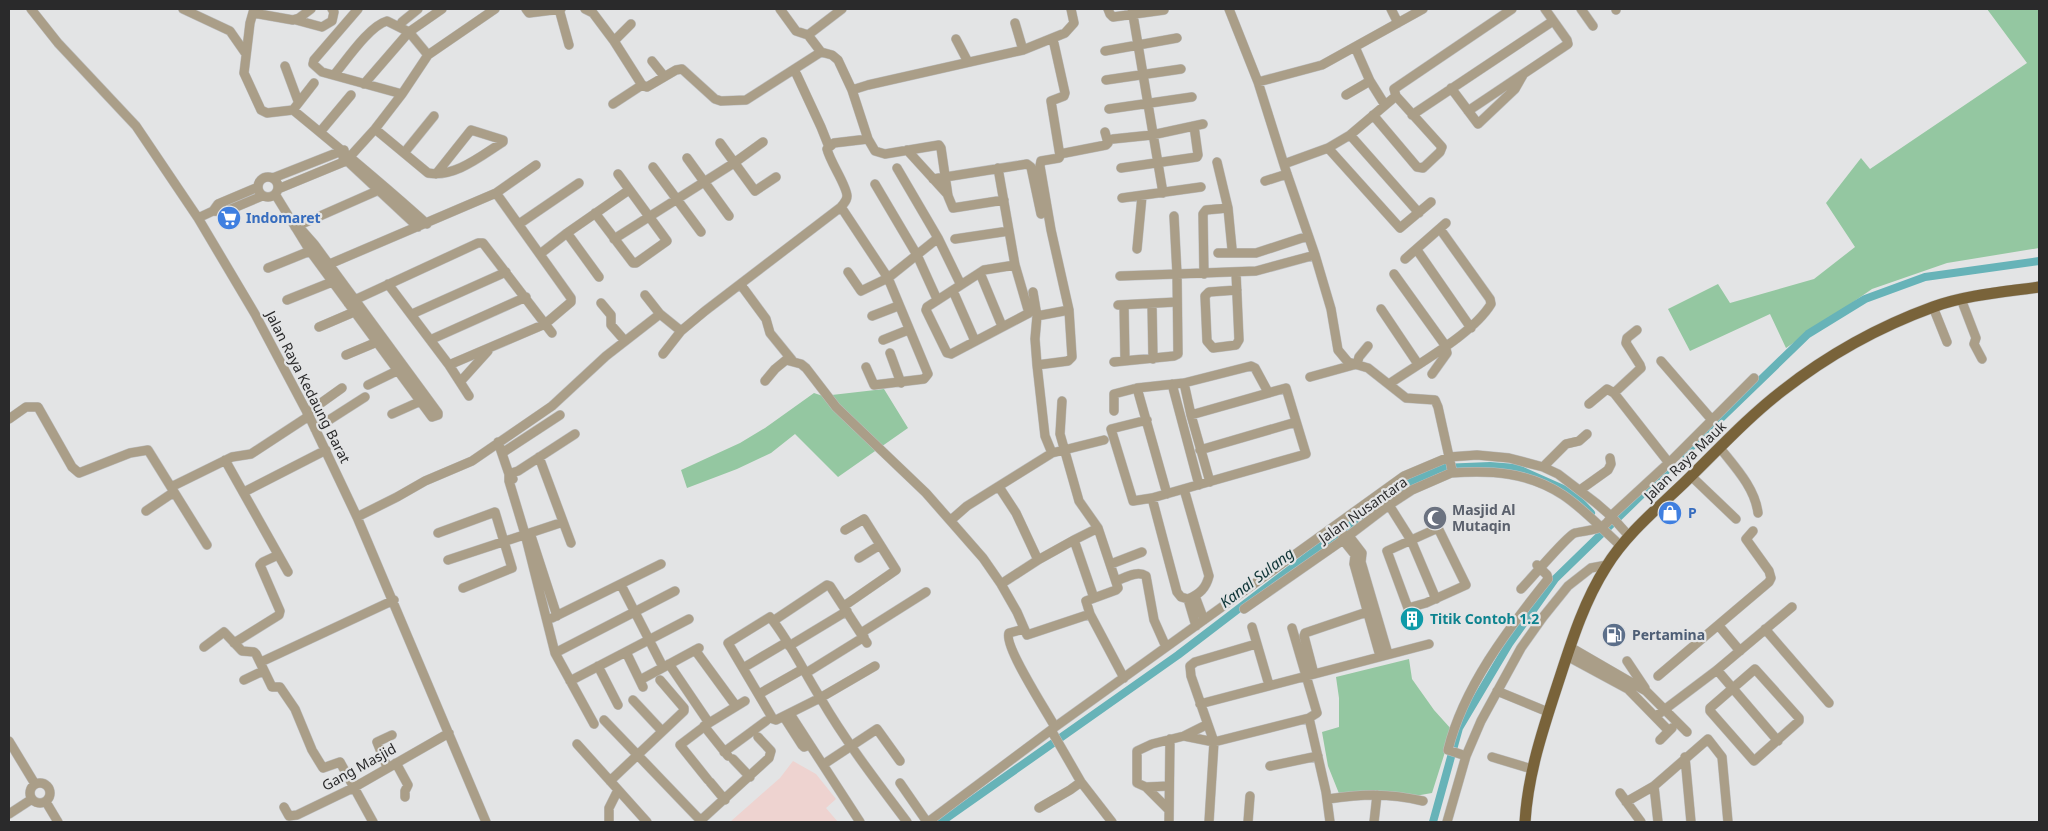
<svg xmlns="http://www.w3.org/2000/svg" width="2048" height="831" viewBox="0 0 2048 831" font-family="'Noto Sans',sans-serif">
<rect width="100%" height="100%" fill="#e3e4e5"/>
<!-- industrial -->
<path fill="#eed3d0" d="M793,761L816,774L836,799L826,808L838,822H730L780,778Z"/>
<!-- green -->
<path fill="#94c7a1" d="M1987,9H2039V248L1947,263L1872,289L1786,348L1770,314L1690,351L1668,309L1718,284L1730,303L1814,279L1855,247L1826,203L1861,158L1870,169L2027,63Z
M884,389L908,428L838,477L795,434L771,453L737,469L687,488L681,470L740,443L765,428L814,393L823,396Z
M1409,659L1412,679L1434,710L1452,730L1432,793L1409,797L1340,796L1328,766L1322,732L1339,727V698L1336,677Z"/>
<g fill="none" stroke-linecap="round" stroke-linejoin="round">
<!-- canal -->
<path stroke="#67b3b8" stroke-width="8" d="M1684,454L1808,334L1865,299L1925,277L2039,261
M941,822L1178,655L1372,507L1411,482L1441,468L1490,466L1516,468L1572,493L1591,513
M1433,822L1459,728L1509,644L1555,579L1667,470"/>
<!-- minor casing -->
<g stroke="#bebfc0" stroke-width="10">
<path id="minor" d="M31,9L58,43L136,126L198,218L255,314L309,416L357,517L486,822
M183,9L230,31L246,54
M254,9L250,23L244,73L261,110L267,113L293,110L314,83
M358,9L314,60L313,64L322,72L402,94
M526,9L529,13L561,9
M559,9L569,45
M585,9L593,13L614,41
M780,9L796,31L808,35L821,52L832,55L838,60L852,90
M1108,9L1110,14L1113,17L1164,10
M1132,9L1163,193
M1229,9L1258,82L1287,174L1315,255L1331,309L1338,350L1348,362L1368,368L1406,398L1435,400L1438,407L1452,470L1451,473L1412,490L1389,505L1343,540L1244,609
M1391,9L1398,23
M1581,9L1593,26
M1616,9V10
M253,13L293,20L299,18L311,9
M296,20L322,27L332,21L334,12L332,9
M402,22L418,9
M1015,23L1023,50
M808,35L842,9
M956,39L968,62
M1355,47L1370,81L1385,105
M1105,51L1177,38
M428,55L409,32L442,9
M652,61L664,76
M285,66L298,101
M795,71L821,127L829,147
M334,75C346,61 369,26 387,21L409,32L364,84
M1106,80L1181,69
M1258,82L1322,65L1423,9
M642,85L647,87L676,70L682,69L715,99L721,101L746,100L821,52
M1451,88L1478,124L1515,89L1523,75
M1346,95L1370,81
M613,104L642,85L614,41L631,24
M1109,109L1192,97
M293,110C338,147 383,184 427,224
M1468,111L1568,44L1567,40L1545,9
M1373,115L1417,167L1423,168L1440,152L1442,147L1396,96L1394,89L1512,9
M1412,115L1553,21
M375,129L428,173C455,178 482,155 503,142V140L471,130L436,174
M320,132L351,95
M1350,135L1419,213
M1113,139L1152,135L1203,124
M720,143L755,191L776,177
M1328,148L1350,135L1396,96
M907,150L948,195
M404,153L434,116
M1060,154L1106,145L1108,143L1105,132
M343,157L418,227
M687,158L729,216
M1217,162L1228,208L1232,249
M1284,164L1328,148L1400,228L1431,202
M653,167L701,232
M897,168L938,238
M998,168L1015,265L1029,313L951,354L947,353L926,310L927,307L984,270L1015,265
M1121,168L1197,157L1198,155L1194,126
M258 187a10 10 0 1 1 20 0a10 10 0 1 1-20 0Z
M273,178L344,150
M933,179L1027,164L1031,167L1041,214
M1265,181L1287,174
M875,184L917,255L936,297
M278,189L346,161L375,129L402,94L428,55L495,9
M275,194L310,251L432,417L438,415V413L314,244L291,218
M1122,198L1201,187
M1004,200L953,208L948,196L941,148L939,145L885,154L875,151L868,139L852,90L868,85L1023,50L1065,33L1074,23L1071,9
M841,207L888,278L928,374L924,379L874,385L866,367
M213,211L218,204L258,187
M595,213L633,263H636L667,241L618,174
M198,218L213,211L224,212L262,196
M519,224L579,183
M295,227L379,190
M567,233L599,277
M614,239L734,163L763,142
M955,239L1009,231
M1137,249L1142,196
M1417,250L1471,328
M1218,253H1256L1308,236
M540,254L567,233L629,190
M1405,259L1446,223
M325,266L496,193L536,165
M268,268L310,251
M848,272L861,291L888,278L938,238L959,281
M980,273L1002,326
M1236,273L1239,340L1236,345L1213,348L1207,341L1205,296L1209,292L1237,290
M1204,274L1203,214L1206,210L1228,208
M1394,274L1445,345L1447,353L1432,374
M1120,276L1177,274L1174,216
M388,284L449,365L469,396
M741,285L766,319L770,333L792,360
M953,291L975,341
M1033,292L1037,316
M645,295L660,314
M1961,299L1976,338L1974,344L1982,359
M287,300L332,282
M348,303L478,243H483L552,333
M601,303L611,315V325L625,341
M1152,304L1153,359
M1118,305L1177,302
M1124,305L1125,361
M1933,307L1947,342
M1381,309L1418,364
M412,314L506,272
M872,316L898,306
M319,327L354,312
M1637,330L1627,338L1626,343L1640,365L1641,368L1614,393L1669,463
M430,340L526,297
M883,340L908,330
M890,353L901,383
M663,354L681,331L705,311L841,207C844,203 847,201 847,196C847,186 830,162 827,149L834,143L868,139
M346,355L377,342
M1661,361L1712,420
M1114,362L1174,356L1178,354L1177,274L1256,271L1315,255
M449,365L545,324L571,302V298L496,193
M1037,365L1068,361L1072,357L1069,310L1051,230L1040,166L1041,161L1059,158L1060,156L1051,101L1064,96L1065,93L1053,39
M1310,377L1357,364L1359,357L1368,346
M765,381L775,369L786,360L801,364L806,368L836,407L926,493L983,558L1001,584L1017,612L1027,635L1090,614
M460,382L488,351
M1184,383L1191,415L1210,482
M1172,384L1199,485
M1389,384C1419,363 1473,334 1491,304L1490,299L1440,229
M368,385L403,368
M1137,388L1184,383L1251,366L1255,368L1268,392
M1062,401L1060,434L1079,501L1098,528L1118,588L1116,590L1086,601L1090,614L1124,678
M1589,404L1607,389L1614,393
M1114,411V394L1137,388L1167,494
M307,413L342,388
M392,414L421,401
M9,419L26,407H38L72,467L79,473L130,453L148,450L207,545
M1147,420L1111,429L1133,501L1152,498L1306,454L1286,388L1191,415
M315,429L365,397
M498,442L509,474L513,479
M1720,448C1735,467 1755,488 1758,513
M1200,450L1296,422
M502,453L560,415
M1052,453L1045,436L1037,365L1035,339L1037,316L1069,310
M539,457L571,543
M225,460L288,572
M1543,467L1566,444L1579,441L1587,434
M1451,473C1491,470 1528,472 1563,495C1584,509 1602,529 1621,546
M509,474V481L525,534L555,653L594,724
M509,474L518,471L575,434
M1691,476L1736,519
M171,487L232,457L251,454L309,416
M999,487L1016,513L1038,560L1001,584
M1580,490L1608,470L1611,464L1610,458
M244,492L326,450
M1152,498L1177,592L1181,597L1188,599C1200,594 1206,588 1209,576L1184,489
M1389,505L1411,540L1436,599
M146,511L174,492
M357,517L397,497L425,481L472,461L552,406L606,356L660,314L681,331
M951,520L967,506L1052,453L1104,440
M1336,526L1343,535L1349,536L1362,553L1361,562L1388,654
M1438,528L1466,585L1426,603L1408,608L1387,551Z
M438,533L495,512L512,568L463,588
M531,536L557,616
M1343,536V540L1355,555L1354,564L1380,656
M859,558L880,545
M448,560L563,522
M1038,560L1074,540
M1111,564L1142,552
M1116,581C1125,578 1137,570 1146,576L1154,620L1166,647
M621,585L663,667
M1521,589C1529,581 1569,534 1575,533C1587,530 1606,531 1611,516L1674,458L1754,378
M1195,596L1204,620
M1094,598L1074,540L1098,528
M1188,599L1196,626
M844,606L896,570L864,519L845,530
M552,618L661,564
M773,621L827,585L830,586L867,643
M1719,626L1740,651
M1252,627L1269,685
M1292,628L1317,713L1309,718L1326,792L1330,822
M1024,629L1009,633C1003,645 1047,712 1055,727
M1765,629L1829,703
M861,633L926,592
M234,643L279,615L280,611L260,565L263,562L278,555
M789,646L847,611
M204,647L224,632L242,651L254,652L256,654L272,687H280L295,709L312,750L323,768L340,762L373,822
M1570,647L1646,691L1687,732
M695,650L736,706
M626,652L643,687
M555,653L675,591
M1567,656L1628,689L1669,731
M1627,661L1645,688
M261,662L394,600
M669,664L709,723
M598,666L618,705
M875,666L820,698L776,720L773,719L728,643L770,617C790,642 804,672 821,699C846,742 877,782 907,822
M743,668L787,642
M1755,669L1799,718V721L1754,761L1710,711V708Z
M1717,670L1778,741
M806,673L864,637
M1314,674L1304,636L1305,633L1367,612
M1658,676L1769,582L1771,578L1769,571L1746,539L1753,531
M244,680L263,671
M640,680L699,648
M570,681L689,619
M1497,691L1548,712
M759,694L803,669
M633,700L662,731
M1200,704L1429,644
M790,714L860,822
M1656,716L1717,670L1792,607
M784,717L802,745L804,747L810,745
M604,720L701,821
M704,726L728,756
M1051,730L1081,782L1112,822
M1184,736L1214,742L1309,718
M1660,740L1672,728
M9,741L35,784
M577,744L647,822
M724,752L766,721
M1466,756L1448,750C1463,688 1508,629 1548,579L1547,575L1537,565
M1492,757L1532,769
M1685,757L1691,822
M733,759L750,777
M396,763L408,785L405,791V797
M824,764L877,729L900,761
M1270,766L1318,756
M387,767L377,742L392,735
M708,780L680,745L709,723L745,701
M610,781L684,711V708L660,680
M710,782L725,800
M30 793a10 10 0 1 1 20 0a10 10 0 1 1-20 0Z
M900,783L927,822
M1169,786L1146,787L1137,783V751L1152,744L1184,736L1206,725
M1654,786L1658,822
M1146,787L1169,810
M1620,793L1641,822
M1328,799C1364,794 1387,793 1423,801
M46,802L58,822
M1626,802L1654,786L1708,739L1722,757L1728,822
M284,807L289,816L297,815L353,788L449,733
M1039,808L1070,790L1081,782
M9,814L32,799
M609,822V808L618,790
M699,822L769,758L771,751L758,737
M928,822L1055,727L1404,476L1449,457L1477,455L1509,458L1543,467L1558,474L1596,503L1611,516L1629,536
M1169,822L1170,739
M1209,822L1214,742L1191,676L1190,666L1195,662L1256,644
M1248,822L1250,796
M1374,822L1377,795
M1447,822L1466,756L1481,721L1521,648L1543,617L1568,586L1591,568L1607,565"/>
</g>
<!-- major casing -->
<g stroke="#bebfc0" stroke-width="12">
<path id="major" d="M1525,822C1528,771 1545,723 1561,674C1573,637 1585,600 1606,567C1626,534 1658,508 1685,482C1717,451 1747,418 1782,391C1828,355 1878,327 1933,307C1966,295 2004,292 2039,287"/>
</g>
<!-- minor -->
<use href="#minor" stroke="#aa9e88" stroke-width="9"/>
<!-- major -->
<use href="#major" stroke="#79633a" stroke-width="11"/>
</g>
<!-- icons -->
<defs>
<g id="supermarket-disc" transform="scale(1.25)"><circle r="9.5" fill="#3f7fe0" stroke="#e3e4e5"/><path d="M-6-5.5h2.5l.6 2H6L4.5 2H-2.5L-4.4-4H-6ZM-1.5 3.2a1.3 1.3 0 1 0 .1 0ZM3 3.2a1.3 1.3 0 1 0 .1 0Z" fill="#fff"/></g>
<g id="shop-disc" transform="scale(1.25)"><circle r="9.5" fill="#3f7fe0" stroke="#e3e4e5"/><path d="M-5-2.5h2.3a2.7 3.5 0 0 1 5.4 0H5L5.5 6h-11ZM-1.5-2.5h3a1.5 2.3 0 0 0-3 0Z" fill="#fff"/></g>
<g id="mosque-disc" transform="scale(1.25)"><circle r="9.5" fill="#6b7280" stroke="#e3e4e5"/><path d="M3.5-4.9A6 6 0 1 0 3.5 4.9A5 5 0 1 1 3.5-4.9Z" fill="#fff"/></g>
<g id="building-disc" transform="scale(1.25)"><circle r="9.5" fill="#0f9aa8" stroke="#e3e4e5"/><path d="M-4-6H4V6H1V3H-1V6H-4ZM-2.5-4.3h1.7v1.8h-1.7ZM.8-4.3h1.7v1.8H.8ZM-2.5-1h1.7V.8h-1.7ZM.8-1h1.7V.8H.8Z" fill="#fff"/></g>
<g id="fuel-disc" transform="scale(1.25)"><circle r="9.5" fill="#5c6f8a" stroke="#e3e4e5"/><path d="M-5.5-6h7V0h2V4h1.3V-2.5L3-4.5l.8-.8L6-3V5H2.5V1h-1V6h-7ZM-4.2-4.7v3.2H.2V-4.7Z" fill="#fff"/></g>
</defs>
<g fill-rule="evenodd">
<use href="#supermarket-disc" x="229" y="218"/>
<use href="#shop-disc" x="1670" y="513"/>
<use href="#mosque-disc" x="1435" y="518"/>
<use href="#building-disc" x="1412" y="619"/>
<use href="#fuel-disc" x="1614" y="635"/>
</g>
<g text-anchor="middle" stroke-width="4.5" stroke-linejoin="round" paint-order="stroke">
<!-- shop labels -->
<g font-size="14" font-weight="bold" fill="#366cbe" stroke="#e3e4e5" text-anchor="start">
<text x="246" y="223">Indomaret</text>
<text x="1688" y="518">P</text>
</g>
<!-- street labels -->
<g font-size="14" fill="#2a2a2b" stroke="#e3e4e5">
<text transform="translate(308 387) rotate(63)" y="5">Jalan Raya Kedaung Barat</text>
<text transform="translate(1685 461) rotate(-44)" y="5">Jalan Raya Mauk</text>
<text transform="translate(1363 510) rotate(-35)" y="5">Jalan Nusantara</text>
<text transform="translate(359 767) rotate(-29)" y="5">Gang Masjid</text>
</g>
<!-- worship labels -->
<g font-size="14" font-weight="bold" fill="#5b616d" stroke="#e3e4e5" text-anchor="start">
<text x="1452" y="515">Masjid Al<tspan x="1452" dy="16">Mutaqin</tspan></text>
</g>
<!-- culture labels -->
<g font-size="14" font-weight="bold" fill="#0d838f" stroke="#e3e4e5" text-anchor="start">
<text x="1430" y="624">Titik Contoh 1.2</text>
</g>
<!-- service labels -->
<g font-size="14" font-weight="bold" fill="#4e5e75" stroke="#e3e4e5" text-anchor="start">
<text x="1632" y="640">Pertamina</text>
</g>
<!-- water labels -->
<g font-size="15" font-style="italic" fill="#0f3537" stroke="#e3e4e5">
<text transform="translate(1257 578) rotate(-37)" y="5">Kanal Sulang</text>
</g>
</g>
<!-- border -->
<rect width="2048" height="831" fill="none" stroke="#2a2a2b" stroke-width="20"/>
</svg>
